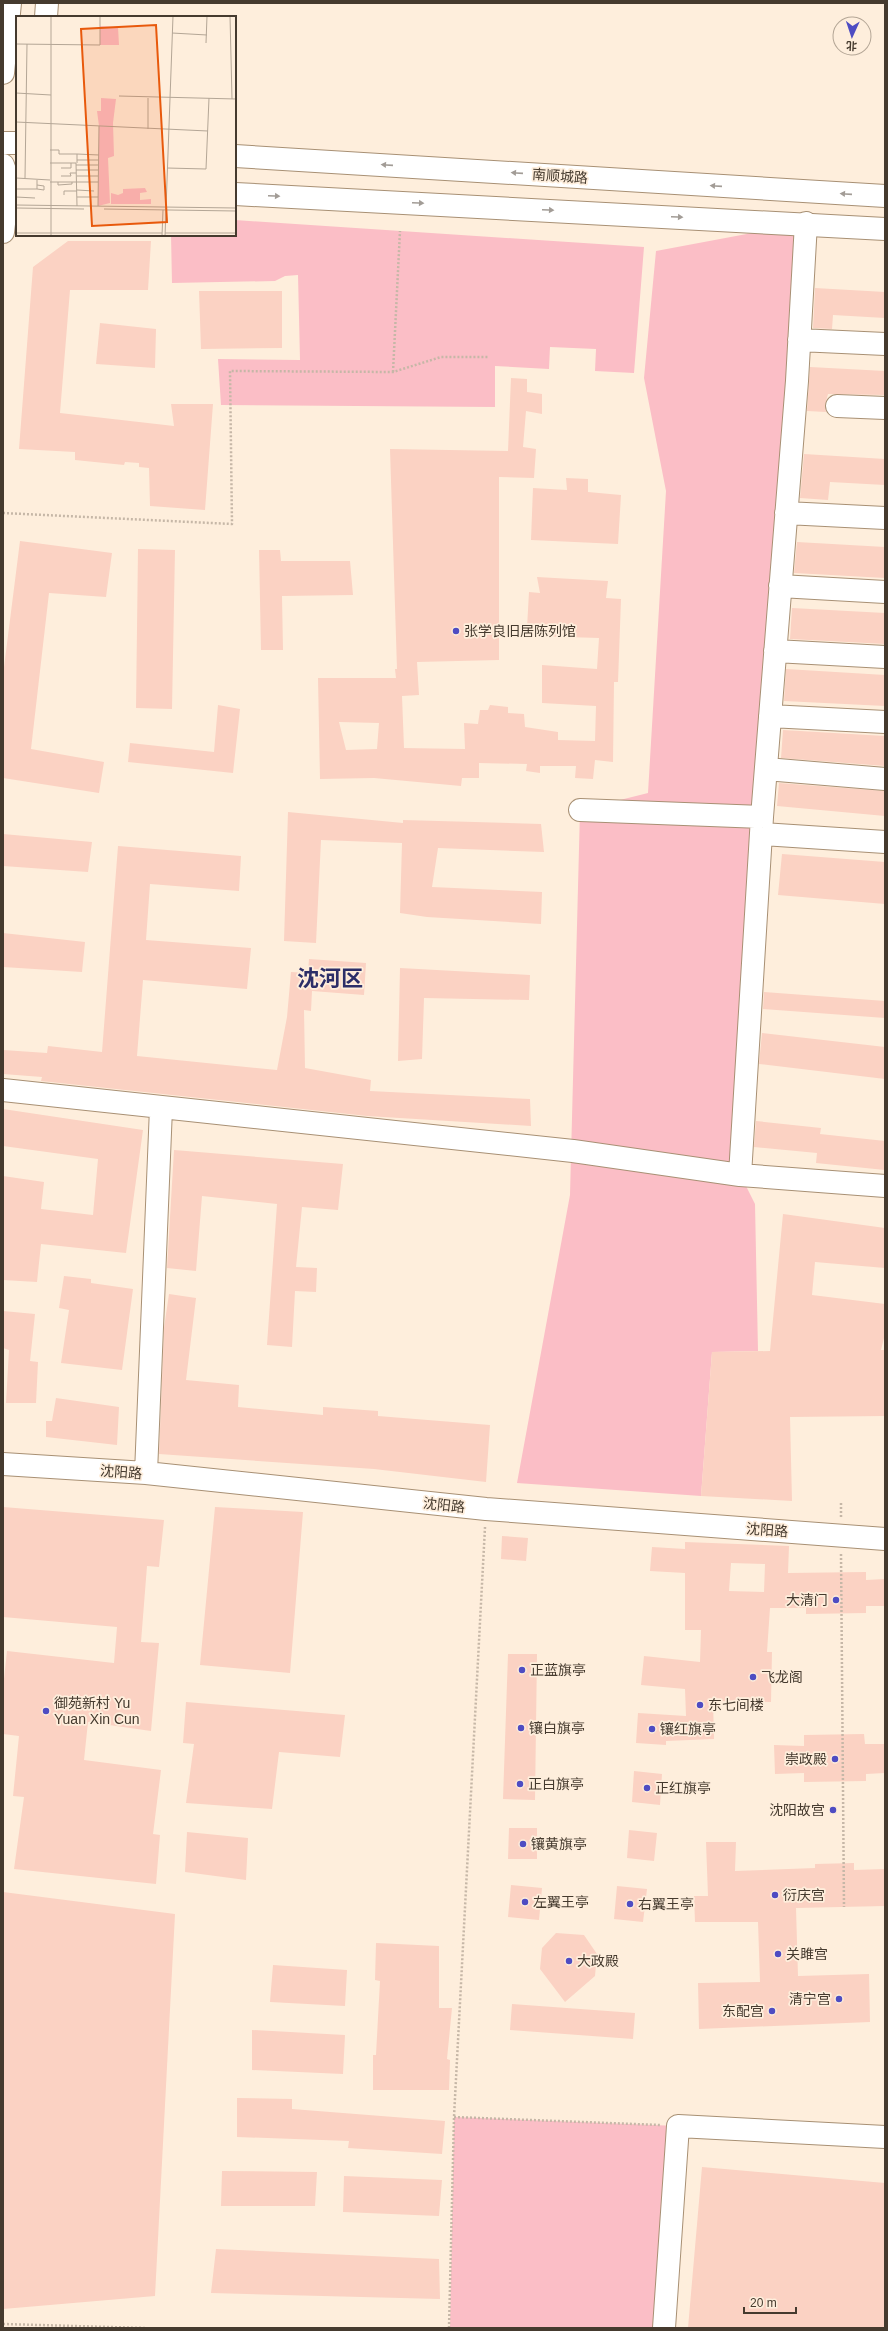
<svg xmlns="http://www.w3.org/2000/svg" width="888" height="2331" viewBox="0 0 888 2331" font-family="Helvetica,'Noto Sans SC',sans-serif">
<rect width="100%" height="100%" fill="#feeedc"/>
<!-- green -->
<path fill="#fbbec6" d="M235,220L644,247L634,373L595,371L596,349L550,347L549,369L495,366V407L221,405L218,359L300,360L298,275L285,276L275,281L172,283L171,235H235Z
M806,223L740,1174L755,1204L758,1351L712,1352L701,1496L517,1483L570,1195L580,810L648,793L666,491L644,378L656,251Z
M454,2117L678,2126L664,2328H450Z"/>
<!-- building -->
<path fill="#fbd2c3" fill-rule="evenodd" d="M68,241H151L148,290H70L60,413L174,426L171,404H213L205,510L150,506L149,468L139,467V463L125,462L124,465L75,460V452L19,449L33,267Z
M815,288L885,292V318L833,315L832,329L813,328Z
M199,291H282V348L201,349Z
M100,323L156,329L155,368L96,364Z
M810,367L885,371V395L828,394L825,405L826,412L807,411Z
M511,378L527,379V392L542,394V414L526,411L523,447L536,449L534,478L499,477V660L417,662L419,695L402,696L404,748L465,749L464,723L478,724L480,710H488L490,705L508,707V713L524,714L525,727L558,732V740L595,741L596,706L542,703V665L597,669L599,638L534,636V627L527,628L529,592L540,593L537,577L608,581L606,598L621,599L618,682H614L613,762L595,760L593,779L575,778L576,766H540V773L526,771L527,764L479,763V778H462L461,786L374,778L320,779L318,678H396L395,669H397L390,449L508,451ZM339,722L379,723L377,749L346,750Z
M804,454L885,459V485L830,482L828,500L800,498Z
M566,478L588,479V492L621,495L618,544L531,540L533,488L567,490Z
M20,541L112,553L106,597L49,593L31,749L104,762L99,793L3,778V675Z
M797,542L885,547V578L794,573Z
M138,549L175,550L172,709L136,708Z
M259,550H280L281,561H350L353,595L282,596L283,650H261Z
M792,608L885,613V644L790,639Z
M786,669L885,675V706L784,701Z
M218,705L240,709L233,773L128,762L130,743L214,752Z
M783,730L885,736V766L781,758Z
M779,783L885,791V816L777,806Z
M288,812L403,823V820L541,824L544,852L438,848L432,887L542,892L541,924L427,917L400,913L402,843L321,840L316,943L284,941Z
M3,834L92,842L88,872L3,866Z
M118,846L241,856L239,891L150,884L146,940L251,948L247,989L143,980L137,1056L277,1070L287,1017L291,972L308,973L309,959L366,963L364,995L312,991L311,1011L304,1010L305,1068L371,1080L370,1091L530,1099L531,1126L367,1116L41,1081L42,1077L3,1074V1050L47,1053L48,1046L102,1052Z
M782,854L885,862V904L778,895Z
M3,933L85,942L82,972L3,967Z
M400,968L530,975L529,1000L424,998L422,1059L398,1061Z
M764,992L885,1001V1018L763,1009Z
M762,1033L885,1047V1079L759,1064Z
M3,1109L143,1130L126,1253L41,1244L37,1282L3,1280V1176L44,1182L41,1209L93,1215L98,1159L3,1146Z
M756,1121L821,1128L820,1134L885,1141V1170L816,1163L817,1153L754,1147Z
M174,1150L343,1164L338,1210L302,1207L296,1267L317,1268L316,1292L295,1291L292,1347L267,1345L277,1204L202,1196L196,1271L167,1268Z
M783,1214L885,1228V1268L815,1262L812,1295L885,1304V1334L881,1350H885V1416L790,1417L792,1501L701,1496L712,1352L770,1351Z
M64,1276L91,1279V1283L133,1289L122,1370L61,1363L69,1310L59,1308Z
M169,1294L196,1298L186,1380L239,1385L238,1407L323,1415V1407L378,1411V1416L490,1425L486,1482L374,1469L159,1454L164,1328Z
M3,1311L35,1314L30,1361L38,1362L36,1403H6L9,1350L3,1348Z
M56,1398L119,1407L117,1445L46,1437V1421H52Z
M3,1507L164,1520L159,1567L147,1566L141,1642L159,1643L151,1731L88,1722L84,1760L161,1770L153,1834L160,1835L156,1884L14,1869L24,1797L13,1796L19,1736L3,1734V1688L7,1651L114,1663L117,1627L3,1617Z
M215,1507L303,1512L290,1673L200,1665Z
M502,1536L528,1538L526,1561L501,1559Z
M685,1542L789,1546L788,1573L866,1572V1580L885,1579V1606H866V1613L806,1614V1608H770L767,1652H772L771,1702L713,1701L714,1739L666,1741V1745L636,1743L638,1713L686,1716L685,1689L641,1685L644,1656L700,1662L701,1630H685V1573L650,1571L652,1547L685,1549ZM731,1563L765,1564L764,1592L729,1591Z
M508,1654H537L535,1800L503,1799Z
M186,1702L345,1715L340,1757L279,1752L272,1809L186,1803L194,1744L183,1743Z
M864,1734L865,1744H885V1773L866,1774V1781L804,1782V1773L775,1774L774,1745L804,1746V1735Z
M634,1771L662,1774L660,1805L632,1802Z
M509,1828H537V1859H508Z
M629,1830L657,1833L654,1861L627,1858Z
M187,1832L248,1838L246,1880L185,1872Z
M706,1842H736L735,1871L815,1868V1864L854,1863V1870L885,1869V1906L796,1908L798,1976L869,1974L870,2022L699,2029L698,1983L760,1982L758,1922H695L694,1896H708Z
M511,1885L542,1888L539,1920L508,1917Z
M617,1886L647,1889L643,1922L614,1919Z
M3,1892L175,1914L155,2296L3,2309Z
M556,1933L584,1935L597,1954L595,1976L565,2002L540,1969L542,1948Z
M376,1943L439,1946V2008H452L447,2059L450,2060L449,2090H373V2055H376L380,1981L375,1980Z
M273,1965L347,1970L345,2006L270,2002Z
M512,2004L635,2013L633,2039L510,2030Z
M252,2030L345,2035L343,2074L252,2070Z
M237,2098L292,2099V2109L445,2121L442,2154L348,2148L349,2141L237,2137Z
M702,2167L885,2183V2328H688Z
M222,2171L317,2172L315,2206H221Z
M344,2176L442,2180L439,2216L343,2212Z
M216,2249L439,2259L440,2299L211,2293Z"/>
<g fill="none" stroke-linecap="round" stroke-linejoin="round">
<!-- minor casing -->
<g stroke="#a89074" stroke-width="24">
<path id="minor" d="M46,17L47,3
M3,73L10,3
M3,165L9,182L3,232
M799,340L885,344
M837,406L885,408
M786,513L885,518
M780,586L885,592
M775,651L885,657
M770,716L885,722
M766,769L885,779
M580,810L762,817
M762,834L885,842
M3,1090L573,1151L740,1175L885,1186
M740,1175L762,817L797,381L806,223
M3,1464L146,1473L486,1509L885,1539
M146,1473L161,1108
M664,2328L678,2126L885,2137"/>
</g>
<!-- major casing -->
<g stroke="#a89074" stroke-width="24">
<path id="major" d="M3,143H17
M235,156L885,196
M3,182H17
M235,194L885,229"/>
</g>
<!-- path -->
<path stroke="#c6b7a7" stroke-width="2.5" stroke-dasharray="2 2" stroke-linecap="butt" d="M393,372L400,231
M3,513L232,524L230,371L393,372L441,357H488
M841,1517V1503
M841,1554L844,1907
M454,2117L660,2125
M3,2324L146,2328
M449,2328L454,2117L485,1527"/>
<!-- minor -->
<use href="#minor" stroke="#fff" stroke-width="22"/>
<!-- major -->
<use href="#major" stroke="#fff" stroke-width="22"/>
</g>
<!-- one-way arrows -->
<defs><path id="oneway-solid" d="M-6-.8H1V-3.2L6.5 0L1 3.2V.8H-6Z"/></defs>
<g fill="#a29c96">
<use href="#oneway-solid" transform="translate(387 165) rotate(-176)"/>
<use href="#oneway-solid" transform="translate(517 173) rotate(-176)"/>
<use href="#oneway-solid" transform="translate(716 186) rotate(-176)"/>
<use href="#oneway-solid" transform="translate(846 194) rotate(-176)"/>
<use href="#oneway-solid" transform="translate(274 196) rotate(3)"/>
<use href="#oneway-solid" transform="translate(418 203) rotate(3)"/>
<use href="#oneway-solid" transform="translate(548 210) rotate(3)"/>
<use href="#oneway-solid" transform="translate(677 217) rotate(3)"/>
</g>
<!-- markers -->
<g fill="#4e4cc2" stroke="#feeedc" stroke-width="1.5">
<circle cx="456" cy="631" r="4"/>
<circle cx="836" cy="1600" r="4"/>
<circle cx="522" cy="1670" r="4"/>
<circle cx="753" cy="1677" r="4"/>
<circle cx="700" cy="1705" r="4"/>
<circle cx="46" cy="1711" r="4"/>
<circle cx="521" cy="1728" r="4"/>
<circle cx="652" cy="1729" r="4"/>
<circle cx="835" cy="1759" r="4"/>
<circle cx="520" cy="1784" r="4"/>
<circle cx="647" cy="1788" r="4"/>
<circle cx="833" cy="1810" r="4"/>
<circle cx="523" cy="1844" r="4"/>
<circle cx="775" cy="1895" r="4"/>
<circle cx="525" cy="1902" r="4"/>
<circle cx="630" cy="1904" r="4"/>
<circle cx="778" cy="1954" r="4"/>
<circle cx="569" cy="1961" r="4"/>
<circle cx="839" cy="1999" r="4"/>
<circle cx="772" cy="2011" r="4"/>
</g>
<g text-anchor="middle" stroke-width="3.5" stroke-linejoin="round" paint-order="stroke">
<!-- street labels -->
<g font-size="14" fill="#453a2e" stroke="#feeedc">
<text transform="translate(560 176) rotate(4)" y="5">南顺城路</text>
<text transform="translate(121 1472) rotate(4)" y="5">沈阳路</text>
<text transform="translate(444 1505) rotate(6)" y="5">沈阳路</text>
<text transform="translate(767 1530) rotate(4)" y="5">沈阳路</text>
</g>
<!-- poi labels -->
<g font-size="14" fill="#453a2e" stroke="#feeedc" text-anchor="start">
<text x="464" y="636">张学良旧居陈列馆</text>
<text x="828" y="1605" text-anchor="end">大清门</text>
<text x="530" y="1675">正蓝旗亭</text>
<text x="761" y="1682">飞龙阁</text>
<text x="54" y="1708">御苑新村 Yu<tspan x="54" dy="16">Yuan Xin Cun</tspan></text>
<text x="708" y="1710">东七间楼</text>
<text x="529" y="1733">镶白旗亭</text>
<text x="660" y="1734">镶红旗亭</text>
<text x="827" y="1764" text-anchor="end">崇政殿</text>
<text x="528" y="1789">正白旗亭</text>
<text x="655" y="1793">正红旗亭</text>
<text x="825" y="1815" text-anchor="end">沈阳故宫</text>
<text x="531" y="1849">镶黄旗亭</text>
<text x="783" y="1900">衍庆宫</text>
<text x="533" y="1907">左翼王亭</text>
<text x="638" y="1909">右翼王亭</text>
<text x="786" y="1959">关雎宫</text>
<text x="577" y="1966">大政殿</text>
<text x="831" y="2004" text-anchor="end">清宁宫</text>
<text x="764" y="2016" text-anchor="end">东配宫</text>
</g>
<!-- town labels -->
<g font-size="22" font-weight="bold" fill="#2c2e68" stroke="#feeedc">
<text x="330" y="986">沈河区</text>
</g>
</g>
<!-- overview -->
<g transform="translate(16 16)">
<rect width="220" height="220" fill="#feeedc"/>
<path d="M84,10L102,11L103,29H84ZM85,82L100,83L97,107L98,140L92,142L94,187L82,190L83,110L81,95H85ZM129,172L131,176L124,177V184L135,183V188H95V177L102,179L107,177V173Z" fill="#fbbec6"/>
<path fill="none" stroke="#b4a696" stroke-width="1" d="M214,0L216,83M156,17L191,19M190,27L191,0M0,28L84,29V0M0,77L35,79M103,80L220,83M132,82V113M0,106L192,115M34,134H43V138H61M61,144H83M34,147H60L61,190M61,147V138L83,139M60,149H82M45,152H55V147M151,152L190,153L193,82M60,154H82M45,160H55L54,157H60M61,160H82M0,162L34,164M9,162L11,28M34,166H42V169L56,168V166M42,166H82M0,173H21V164M21,173L28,174V170L21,169M61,174L78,175M48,179V175H61M0,181L19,182M61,181H82M0,189L220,192M82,190L83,110M0,192L68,193M88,193L220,195M0,217H146M149,217H220M35,220V0M146,220L147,194M149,220L157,0"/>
<path fill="#e8590c" fill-opacity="0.15" stroke="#e8590c" stroke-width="2" d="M140,9L151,206L76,210L65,13Z"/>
<rect width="220" height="220" fill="none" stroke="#453a2e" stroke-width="2"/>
</g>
<!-- border -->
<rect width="888" height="2331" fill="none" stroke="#453a2e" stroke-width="8"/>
<!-- north arrow -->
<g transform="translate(852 36) rotate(183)"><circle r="19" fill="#feeedc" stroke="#b4a696"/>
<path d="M0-3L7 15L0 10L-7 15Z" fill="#4e4cc2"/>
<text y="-6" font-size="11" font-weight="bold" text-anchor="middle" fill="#453a2e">北</text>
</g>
<!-- scale -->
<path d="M744 2307v6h52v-6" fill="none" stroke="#453a2e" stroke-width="2"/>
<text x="750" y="2307" font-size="12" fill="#453a2e" stroke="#feeedc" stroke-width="3" paint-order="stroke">20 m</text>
</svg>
